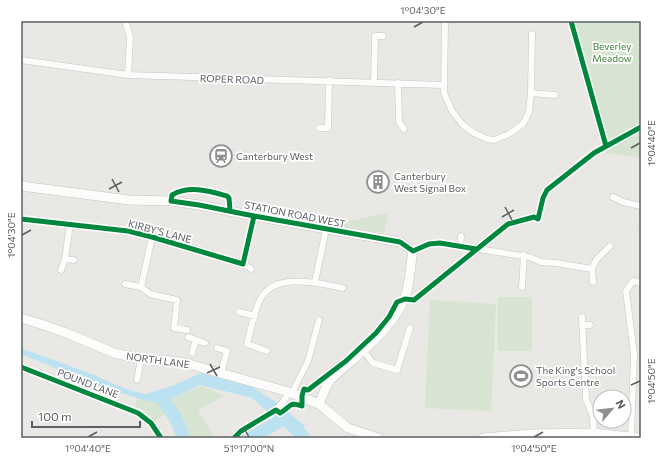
<svg xmlns="http://www.w3.org/2000/svg" width="662" height="459" viewBox="0 0 662 459" font-family="Commissioner,sans-serif">
<rect width="100%" height="100%" fill="#eae8e5"/>
<!-- green -->
<path fill="#d6e4d1" d="M571,21H641V158L606,153V145L603,128Z
M388,213L384,233L320,222L324,218L335,224Z
M498,297H532V351H498Z
M430,300L496,304L491,411L425,408Z
M201,386L225,396L198,410L215,438H179L165,414L154,421L145,411L135,406L137,398L159,402L174,398Z"/>
<!-- water -->
<path fill="#bce2f1" d="M21,348L94,375L116,385L133,391L146,394L172,386L201,373L251,386L276,402L305,426L297,437L252,398L200,385L169,400L159,402L147,401L101,387L21,354Z"/>
<g fill="none" stroke-linecap="round" stroke-linejoin="round">
<!-- river -->
<path stroke="#bce2f1" stroke-width="13" d="M160,396L175,417L184,438
M288,421L304,438
M251,438L285,418"/>
<!-- street casing -->
<g stroke="#c4c5c5" stroke-width="7">
<path id="street" d="M125,21L130,37L128,75
M445,21L444,93L452,111L463,125L474,133L487,139L494,140L509,134L523,124L529,112L531,93L532,34
M21,60L128,75L443,85
M374,82L375,36H383
M398,83L399,122L404,129
M531,93L555,95
M319,128H328L329,80
M613,197L623,202L641,206
M21,219L128,231L152,237L243,264L251,269
M152,237L141,287L150,294L177,300L174,328L187,330
M460,247L461,236
M413,251L429,244L440,243L529,257L541,262L556,263L592,269L593,282
M65,259L74,260
M243,264L254,216
M592,269L596,260L610,246
M61,270L65,259L70,224
M315,282L326,229
M125,284L141,287
M522,287L524,255
M239,312L255,316
M582,317L586,399L593,416L594,433
M582,325H590
M188,337L205,343
M217,348L227,351L221,373
M363,350L373,363L397,370L410,328
M267,351L247,344C251,330 253,315 259,302C272,271 318,283 343,288
M192,353L196,340
M21,367L138,413L151,423L161,438
M137,380L141,359
M292,393L308,361L319,320
M631,437L634,354L626,291L633,281L641,283
M234,438C253,421 278,416 289,392"/>
</g>
<!-- secondary casing -->
<g stroke="#c4c5c4" stroke-width="10">
<path id="secondary" d="M21,186L129,200L171,201L199,205L254,216L400,242L413,251C410,266 410,287 404,300C389,333 357,355 331,379L326,387L319,404
M21,318L44,325L69,334L114,353L145,360L173,361L193,365L213,371L289,392L319,404L348,428L378,438
M483,438L531,434L594,433L638,438"/>
</g>
<!-- street -->
<use href="#street" stroke="#fcfcfb" stroke-width="6"/>
<!-- secondary -->
<use href="#secondary" stroke="#fcfcfb" stroke-width="9"/>
<!-- rail -->
<path stroke="#e2e1e1" stroke-width="2" stroke-dasharray="1 5" stroke-linecap="butt" d="M42,124C57,126 72,127 87,129C184,141 284,155 379,178
M21,125L110,145L330,180L381,183L563,213L641,228"/>
<!-- cycleway casing -->
<g stroke="#fff" stroke-width="8">
<path id="cycleway" d="M571,21L606,146
M230,210L229,198L227,196C209,191 189,185 172,195L171,201L199,205L254,216L400,242L413,251L429,244L440,243L476,249
M21,219L128,231L152,237L243,264L254,216
M21,367L138,413L151,423L161,438
M234,438L241,431L276,410L280,413C291,407 289,401 302,406V396L304,389L308,390L346,361L376,333L389,317L397,302L405,299L414,300L508,224L534,217L538,219L543,198L547,190L594,153L641,127"/>
</g>
<!-- cycleway -->
<use href="#cycleway" stroke="#00873e" stroke-width="5"/>
</g>
<!-- ticks -->
<path fill="none" stroke="#5b5f62" stroke-width="1.5" d="M414,27L423,22M631,148L640,143M112,179L119,192M109,189L122,182M505,207L512,220M502,217L514,210M22,235L31,230M210,364L217,376M207,373L220,367M631,385L640,381M244,428L249,437M88,437L97,432M534,437L543,432"/>
<!-- icons -->
<defs>
<g id="station-ring" transform="scale(1.15)"><circle r="9.5" fill="#fff" stroke="#8d8f90" stroke-width="1.5"/><path d="M-3-6H3Q5-6 5-4V2Q5 4 3 4L4.5 6H3L1.5 4h-3L-3 6H-4.5L-3 4Q-5 4-5 2V-4Q-5-6-3-6ZM-3.5-4v3h7v-3ZM-3.5 1v1.5H-2V1ZM2 1v1.5H3.5V1Z" fill="#8d8f90"/></g>
<g id="building-ring" transform="scale(1.15)"><circle r="9.5" fill="#fff" stroke="#8d8f90" stroke-width="1.5"/><path d="M-4-6H4V6H1V3H-1V6H-4ZM-2.5-4.3h1.7v1.8h-1.7ZM.8-4.3h1.7v1.8H.8ZM-2.5-1h1.7V.8h-1.7ZM.8-1h1.7V.8H.8Z" fill="#8d8f90"/></g>
<g id="stadium-ring" transform="scale(1.15)"><circle r="9.5" fill="#fff" stroke="#8d8f90" stroke-width="1.5"/><path d="M0-5a6.5 5 0 1 0 0 10a6.5 5 0 1 0 0-10ZM-3.5-1.8h7v3.6h-7Z" fill="#8d8f90"/></g>
</defs>
<g fill-rule="evenodd">
<use href="#station-ring" x="221" y="156"/>
<use href="#building-ring" x="378" y="182"/>
<use href="#stadium-ring" x="521" y="376"/>
</g>
<g text-anchor="middle" stroke-width="3.5" stroke-linejoin="round" paint-order="stroke">
<!-- park labels -->
<g font-size="10" fill="#437f3d" stroke="#fff">
<text x="612" y="50">Beverley<tspan x="612" dy="12">Meadow</tspan></text>
</g>
<!-- street labels -->
<g font-size="10" fill="#5b5f62" stroke="#fff">
<text transform="translate(232 79) rotate(2)" y="4">ROPER ROAD</text>
<text transform="translate(295 214) rotate(11)" y="4">STATION ROAD WEST</text>
<text transform="translate(160 231) rotate(15)" y="4">KIRBY'S LANE</text>
<text transform="translate(158 360) rotate(8)" y="4">NORTH LANE</text>
<text transform="translate(88 383) rotate(21)" y="4">POUND LANE</text>
</g>
<!-- poi labels -->
<g font-size="10" fill="#5b5f62" stroke="#fff" text-anchor="start">
<text x="236" y="160">Canterbury West</text>
<text x="394" y="180">Canterbury<tspan x="394" dy="12">West Signal Box</tspan></text>
<text x="536" y="374">The King's School<tspan x="536" dy="12">Sports Centre</tspan></text>
</g>
</g>
<!-- border -->
<rect width="662" height="459" fill="none" stroke="#ffffff" stroke-width="44"/>
<!-- north arrow -->
<g transform="translate(612 409) rotate(62)"><circle r="19" fill="#ffffff" stroke="#bdbfc0"/>
<path d="M0-3L7 15L0 10L-7 15Z" fill="#8d8f90"/>
<text y="-6" font-size="11" font-weight="bold" text-anchor="middle" fill="#5b5f62">N</text>
</g>
<!-- scale -->
<path d="M32 421v6h108v-6" fill="none" stroke="#5b5f62" stroke-width="2"/>
<text x="38" y="421" font-size="12" fill="#5b5f62" stroke="#ffffff" stroke-width="3" paint-order="stroke">100 m</text>
<rect x="22" y="22" width="618" height="415" fill="none" stroke="#5b5f62" stroke-width="1.5"/>
<g font-size="10" text-anchor="middle" fill="#5b5f62">
<text x="423" y="14">1°04'30"E</text>
<text transform="translate(651 143) rotate(-90)" y="4">1°04'40"E</text>
<text transform="translate(11 235) rotate(-90)" y="4">1°04'30"E</text>
<text transform="translate(651 381) rotate(-90)" y="4">1°04'50"E</text>
<text x="88" y="452">1°04'40"E</text>
<text x="249" y="452">51°17'00"N</text>
<text x="534" y="452">1°04'50"E</text>
</g>
</svg>
